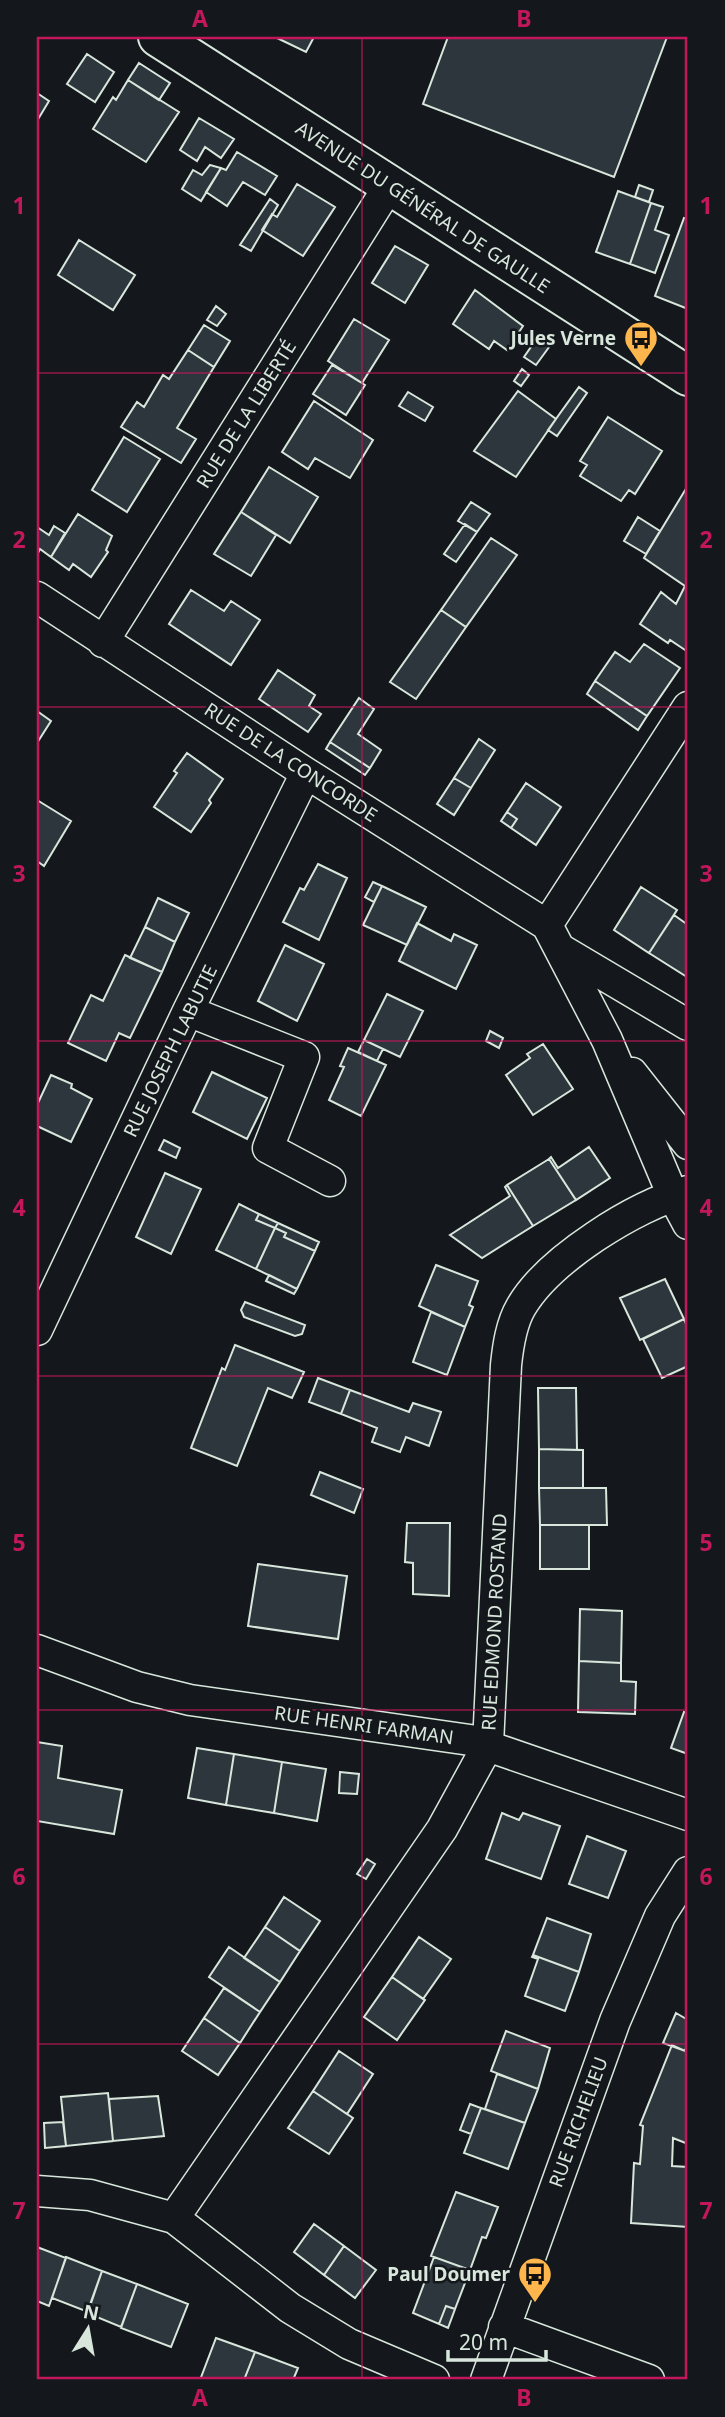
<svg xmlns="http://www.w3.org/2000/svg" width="725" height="2417" viewBox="0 0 725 2417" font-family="'Noto Sans',sans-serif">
<rect width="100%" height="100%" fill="#14181c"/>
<!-- building -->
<path fill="#2c363c" stroke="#d8e6dc" stroke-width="2" d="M275,37H314L306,52Z
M448,37H667L614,177L423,104Z
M87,54L114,72L95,102L67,84Z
M139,63L170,83L159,100L128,80Z
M128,80L179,112L146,162L93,129L113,97L116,100Z
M37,93L49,101L37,121Z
M199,118L234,139L221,158L205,147L197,161L180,150Z
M237,152L277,176L265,195L243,182L227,206L206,192L221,168L226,170Z
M210,165L221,168L201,201L182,189L193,170L202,175Z
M297,184L335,207L303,256L262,230L272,214L277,217Z
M639,185L653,190L649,202L635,197Z
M618,191L651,203L630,264L596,252Z
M270,199L278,205L251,251L240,245Z
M651,203L663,207L655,230L669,235L655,273L630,264Z
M684,218L688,219V309L655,296Z
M79,240L135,275L113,310L58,275Z
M395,246L428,265L405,303L372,283Z
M475,290L523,326L507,350L494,341L489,349L453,324Z
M216,306L226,314L217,326L207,320Z
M354,319L389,340L362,383L328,361Z
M204,325L230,341L214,367L188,350Z
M540,334L552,343L536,365L524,357Z
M188,350L214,367L177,428L196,439L181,463L121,427L137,402L144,407L163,375L169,379Z
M332,365L365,385L346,415L313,394Z
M522,369L529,375L521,386L514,381Z
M579,387L587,393L557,436L548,430Z
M518,391L556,419L516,477L474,451Z
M408,392L433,407L425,421L399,406Z
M314,401L373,440L350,478L315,458L308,469L282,452Z
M608,417L662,451L635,494L629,490L621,501L580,476L587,465L580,461Z
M124,437L160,459L127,512L92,490Z
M269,467L318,497L290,543L241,512Z
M687,487L688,488V588L644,558Z
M471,502L490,514L477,532L458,521Z
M241,512L276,535L251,576L214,554Z
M78,514L112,536L106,550L108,552L91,577L73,564L69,570L51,557Z
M638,517L660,531L646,554L624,541Z
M465,524L477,532L456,562L444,554Z
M54,526L65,533L51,557L40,549L37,555V527L49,535Z
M491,538L517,555L466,627L441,610Z
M685,586L688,588V652L670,640L668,643L640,624L661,592L676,604Z
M191,590L224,611L231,601L260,620L231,665L169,624Z
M441,610L466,627L416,699L390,682Z
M644,644L680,668L647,716L595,681L615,652L630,662Z
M278,670L315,695L309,706L321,714L308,732L259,699Z
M595,681L647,716L638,730L587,694Z
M359,698L374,709L358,734L381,750L370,768L330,742Z
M37,711L51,721L37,743Z
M479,739L495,750L471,788L454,778Z
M330,742L370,768L365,775L326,749Z
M187,753L223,779L209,800L211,803L191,832L154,807L177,773L174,771Z
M454,778L471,788L454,815L437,804Z
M526,783L561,807L536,845L511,828L517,819L507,812Z
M37,800L71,821L44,866L37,861Z
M507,812L517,819L511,828L501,821Z
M318,864L347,878L319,940L283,922L300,888L304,890Z
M373,882L382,886L374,902L365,897Z
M382,886L426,907L407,945L363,925Z
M641,887L677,910L649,953L614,930Z
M158,898L189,913L175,942L145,927Z
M674,915L688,925L687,977L649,953Z
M417,923L451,941L454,934L477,945L456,989L399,961Z
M145,927L175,942L162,972L130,958Z
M285,945L324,964L297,1021L258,1001Z
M125,955L162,972L130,1038L119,1033L106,1061L68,1043L91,995L103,1001Z
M387,994L423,1011L400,1057L364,1040Z
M490,1031L503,1038L499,1048L486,1041Z
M364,1040L383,1049L377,1061L358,1052Z
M543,1044L573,1089L533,1115L506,1075L530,1058L527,1054Z
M348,1048L386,1065L361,1116L329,1100L344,1067L340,1066Z
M212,1072L267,1098L247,1139L193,1112Z
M51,1075L72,1084L71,1088L92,1099L71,1142L37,1126V1105Z
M164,1140L180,1148L176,1158L159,1150Z
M589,1147L610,1178L576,1200L549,1159L551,1157L558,1168Z
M549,1159L576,1200L533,1226L507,1185Z
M165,1173L201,1189L171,1254L136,1237Z
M507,1185L533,1226L482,1258L450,1235L510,1196L505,1187Z
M239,1204L259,1214L256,1220L275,1228L256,1269L216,1250Z
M259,1214L278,1223L275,1228L256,1220Z
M278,1223L319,1242L315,1251L284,1237L286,1233L275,1228Z
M275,1228L286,1233L284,1237L315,1251L297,1289L256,1269Z
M436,1265L478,1281L469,1305L473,1307L465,1327L419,1306Z
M269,1275L297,1289L294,1294L266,1281Z
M665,1279L684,1319L640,1340L620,1298Z
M245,1302L305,1325L302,1334L295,1336L244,1317L241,1310Z
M431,1312L465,1327L447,1375L413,1362Z
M684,1319L688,1329V1366L662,1378L643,1339Z
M235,1345L304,1372L292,1398L268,1388L237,1466L191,1448L222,1368L225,1370Z
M318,1378L350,1390L341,1414L309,1402Z
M538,1388H576L577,1450L539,1449Z
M350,1390L409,1412L413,1403L441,1412L429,1446L406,1437L400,1452L372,1442L377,1428L341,1414Z
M539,1449L583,1450V1488H539Z
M320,1472L363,1489L354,1513L311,1495Z
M539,1488H606L607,1525H540Z
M407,1523H450L449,1596L413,1594V1563L405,1562Z
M540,1525H589V1569H540Z
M258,1564L347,1576L338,1639L248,1626Z
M580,1609L622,1611L621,1663L579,1661Z
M579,1661L621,1663V1681L636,1682L635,1714L578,1712Z
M684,1712L688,1713V1754L671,1748Z
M37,1742L62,1746L58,1778L122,1790L114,1834L37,1821Z
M197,1748L234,1754L226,1805L188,1798Z
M234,1754L282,1762L274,1813L226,1805Z
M282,1762L326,1769L317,1821L274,1813Z
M340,1772L359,1774L357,1794L339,1793Z
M502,1813L519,1820L523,1813L560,1826L541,1879L486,1859Z
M587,1836L626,1851L608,1898L569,1884Z
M367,1859L375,1864L366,1879L357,1874Z
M284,1897L320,1921L300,1951L265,1927Z
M547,1918L591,1934L579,1972L533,1955Z
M265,1927L300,1951L280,1982L244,1958Z
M419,1937L451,1959L423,1999L392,1977Z
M229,1947L280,1982L260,2012L209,1977Z
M533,1955L579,1972L565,2011L525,1996L538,1959L532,1957Z
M392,1977L425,2000L397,2040L364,2017Z
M224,1988L260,2012L240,2043L204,2018Z
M676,2013L688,2020V2041L685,2051L663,2043Z
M204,2018L240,2043L218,2075L182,2051Z
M506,2031L550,2048L538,2089L491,2071Z
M688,2041V2144L673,2138L672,2166L688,2167V2227L631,2223L634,2163L640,2164L643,2126L640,2125L672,2045L685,2051Z
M339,2051L373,2074L347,2114L313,2091Z
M497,2074L538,2089L525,2123L485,2109Z
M313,2091L353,2118L329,2154L288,2128Z
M108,2093L113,2141L66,2146L61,2097Z
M158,2096L164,2136L113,2141L109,2099Z
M470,2104L481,2108L471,2134L460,2130Z
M481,2108L525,2123L508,2169L464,2153Z
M63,2122L66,2146L45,2148L44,2123Z
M456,2192L498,2207L486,2238L482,2237L470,2270L431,2256Z
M314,2224L344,2246L324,2275L294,2252Z
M344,2246L376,2270L355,2298L324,2275Z
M37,2247L66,2258L49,2306L37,2301Z
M66,2257L102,2271L88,2312L52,2298Z
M434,2257L470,2270L455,2309L446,2306L439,2324L413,2313Z
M102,2271L137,2284L121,2327L87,2313Z
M137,2284L188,2304L171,2347L121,2328Z
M446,2306L455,2309L448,2328L439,2324Z
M216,2338L255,2352L244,2380H200Z
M255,2352L298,2368L293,2380H244Z"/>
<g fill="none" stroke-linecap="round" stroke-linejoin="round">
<!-- minor casing -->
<g stroke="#d8e6dc" stroke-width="33">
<path id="minor" d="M37,597L306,773L547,925L607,1040L673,1196L688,1224
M103,642L389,186
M547,925L688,707
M560,949L688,1025
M188,1011L304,1057L268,1148L330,1181
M632,1073L688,1144
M37,1330L188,1011L306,773
M37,1650L137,1687L190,1700L470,1740L688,1815
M37,2191L90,2195L174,2218L290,2308L349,2344L434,2380
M174,2218L442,1829L488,1745L506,1365C508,1346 511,1324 521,1307C549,1259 635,1206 688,1191
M504,2327L649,2380
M486,2380L615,2021L660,1916L688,1872"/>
</g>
<!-- secondary casing -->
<g stroke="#d8e6dc" stroke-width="42">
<path id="secondary" d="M158,37L688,376"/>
</g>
<!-- minor -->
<use href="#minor" stroke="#14181c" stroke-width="30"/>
<!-- secondary -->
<use href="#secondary" stroke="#14181c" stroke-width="38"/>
</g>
<!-- grid -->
<path fill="none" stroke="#c2185b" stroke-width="2" stroke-opacity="0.55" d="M362,37V2380M37,373H688M37,707H688M37,1041H688M37,1376H688M37,1710H688M37,2044H688"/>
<!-- icons -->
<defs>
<g id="bus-pin" transform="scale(1.75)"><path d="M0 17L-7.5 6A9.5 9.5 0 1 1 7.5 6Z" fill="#ffb74d" stroke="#14181c"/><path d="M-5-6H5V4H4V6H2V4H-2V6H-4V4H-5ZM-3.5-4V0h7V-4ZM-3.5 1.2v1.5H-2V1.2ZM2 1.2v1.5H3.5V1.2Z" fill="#111"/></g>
</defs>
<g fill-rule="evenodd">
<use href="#bus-pin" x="641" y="338"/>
<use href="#bus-pin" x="535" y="2274"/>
</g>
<g text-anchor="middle" stroke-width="5" stroke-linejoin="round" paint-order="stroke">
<!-- street labels -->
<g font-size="19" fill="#d8e6dc" stroke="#14181c">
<text transform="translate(423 207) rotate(33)" y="7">AVENUE DU GÉNÉRAL DE GAULLE</text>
<text transform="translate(246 414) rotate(-58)" y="7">RUE DE LA LIBERTÉ</text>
<text transform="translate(291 762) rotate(33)" y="7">RUE DE LA CONCORDE</text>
<text transform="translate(170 1051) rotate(-64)" y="7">RUE JOSEPH LABUTIE</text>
<text transform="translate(494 1622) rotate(-87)" y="7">RUE EDMOND ROSTAND</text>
<text transform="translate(364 1725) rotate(8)" y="7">RUE HENRI FARMAN</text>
<text transform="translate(578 2122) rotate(-70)" y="7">RUE RICHELIEU</text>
</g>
<!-- poi labels -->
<g font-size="19" font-weight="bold" fill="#d8e6dc" stroke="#14181c" text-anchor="end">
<text x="616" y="345">Jules Verne</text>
<text x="510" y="2281">Paul Doumer</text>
</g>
</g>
<!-- border -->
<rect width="725" height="2417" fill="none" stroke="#14181c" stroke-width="77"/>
<!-- north arrow -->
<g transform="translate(88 2329) rotate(11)" stroke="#14181c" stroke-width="5" paint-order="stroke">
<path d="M0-5L12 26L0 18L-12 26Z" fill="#d8e6dc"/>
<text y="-10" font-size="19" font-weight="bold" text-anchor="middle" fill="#d8e6dc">N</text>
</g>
<!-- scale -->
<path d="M448 2350v10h98v-10" fill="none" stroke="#d8e6dc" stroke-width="3.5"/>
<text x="459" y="2350" font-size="21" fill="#d8e6dc" stroke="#14181c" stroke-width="5" paint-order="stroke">20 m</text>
<rect x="38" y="38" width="648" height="2340" fill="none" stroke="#c2185b" stroke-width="2.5"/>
<g font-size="23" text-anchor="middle" font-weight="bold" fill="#c2185b">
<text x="200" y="27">A</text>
<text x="524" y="27">B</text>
<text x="19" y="214">1</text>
<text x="706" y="214">1</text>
<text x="19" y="548">2</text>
<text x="706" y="548">2</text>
<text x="19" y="882">3</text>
<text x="706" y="882">3</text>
<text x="19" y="1216">4</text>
<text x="706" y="1216">4</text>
<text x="19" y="1551">5</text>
<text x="706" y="1551">5</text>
<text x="19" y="1885">6</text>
<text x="706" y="1885">6</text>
<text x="19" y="2219">7</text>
<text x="706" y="2219">7</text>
<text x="200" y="2406">A</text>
<text x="524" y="2406">B</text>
</g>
</svg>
